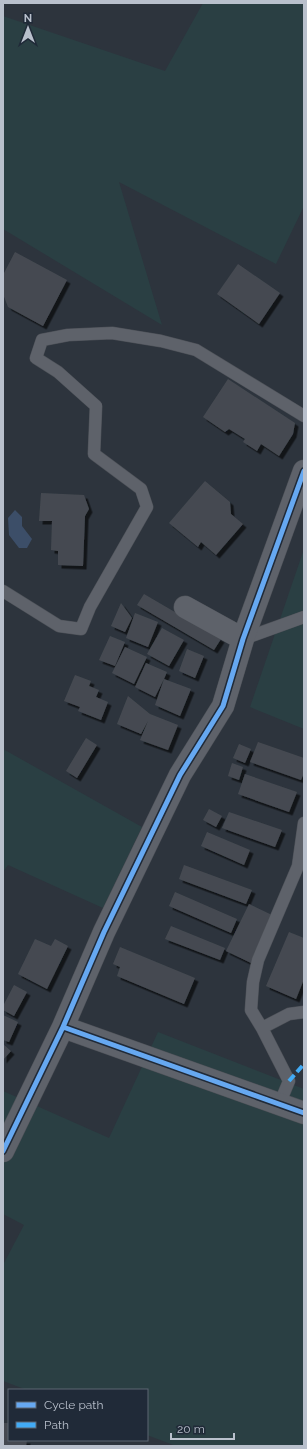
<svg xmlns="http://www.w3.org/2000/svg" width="307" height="1449" viewBox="0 0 307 1449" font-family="Raleway,sans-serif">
<defs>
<filter id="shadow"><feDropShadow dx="3.5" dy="3.5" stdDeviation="0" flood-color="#0009"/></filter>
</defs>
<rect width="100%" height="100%" fill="#2d343d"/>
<!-- green -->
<path fill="#2a3f43" d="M203,3H304V206L276,264L119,182L162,325L3,229V16L165,71Z
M304,549V729L250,707Z
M3,749L142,827L103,908L8,865L3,872Z
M158,1032L304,1089V1446H176L147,1435V1390H27L3,1381V1265L24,1225L3,1214V1091L109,1138Z"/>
<!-- water -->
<path fill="#3c4e68" d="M15,510L22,517V526L32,539L27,548H19L9,535L8,518Z"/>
<!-- building -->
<path fill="#454a51" filter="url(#shadow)" d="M15,252L67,280L43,326L8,307L3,294V275Z
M238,264L280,293L259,324L217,294Z
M228,379L295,423L293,434L279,456L261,444L257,451L243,442L245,439L229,429L225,432L203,417Z
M205,481L230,502L231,514L243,524L216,555L201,542L198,547L169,523Z
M41,493L84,495L89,509L85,516L83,566L58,565V551L51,550L52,521H39Z
M144,594L221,639L214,650L137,605Z
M121,603L132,618L125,632L111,626Z
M135,613L158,622L148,647L126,638Z
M162,628L184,640L169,666L147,654Z
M110,636L125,642L115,666L99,660Z
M125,647L147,657L134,684L112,673Z
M187,649L204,656L195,678L179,671Z
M146,663L167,672L164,679L191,689L180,716L155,705L164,679L155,697L135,687Z
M75,675L91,681L89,686L99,690L96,697L108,702L101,720L78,711L80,707L64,701Z
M128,696L150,714L178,725L168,750L140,740L148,721L141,734L117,724Z
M86,738L97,745L77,778L66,771Z
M258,742L304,758V773L301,780L250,762Z
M239,744L251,749L245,763L233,758Z
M232,763L243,767L239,780L228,776Z
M245,774L297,792L289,812L238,794Z
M209,809L222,816L216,827L203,820Z
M229,812L282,830L275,847L222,828Z
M207,832L250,850L244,865L201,846Z
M184,865L252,890L246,904L179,879Z
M175,892L237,919L231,933L169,906Z
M249,904L274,916L251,963L226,951Z
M171,926L225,948L220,960L165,939Z
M289,932L304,938V979L296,999L266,986Z
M35,939L51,946L55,939L68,946L47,989L18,974Z
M120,947L195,978L184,1004L117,976L120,967L113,964Z
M14,985L27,992L14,1016L3,1010V1006Z
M3,1015L18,1022L9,1042L3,1040Z
M3,1044L11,1051L3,1060Z
M3,1423H9V1440H27L26,1446H3Z"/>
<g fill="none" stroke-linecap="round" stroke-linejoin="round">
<!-- service casing -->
<g stroke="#4c5057" stroke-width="13">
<path id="service" d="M3,591L59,626L81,629L90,607L147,507L141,489L94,454L96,406L58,372L36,358L42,340L68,335L112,333L161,341L196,350L304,416
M243,639L304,617
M262,1028L289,1014L304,1012
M279,1105L289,1081L262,1028L251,1010L253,982L258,960L298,866L304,823"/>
</g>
<!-- minor casing -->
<g stroke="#4c5057" stroke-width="23">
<path id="minor" d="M185,607L243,639
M63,1027L104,932L180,775L223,706L243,639L304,471
M3,1151L63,1027L304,1113"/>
</g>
<!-- service -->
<use href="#service" stroke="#5e626a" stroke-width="12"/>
<!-- minor -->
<use href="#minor" stroke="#5e626a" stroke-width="22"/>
<!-- quiet -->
<path stroke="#42abf6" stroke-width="4" stroke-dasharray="8 4" stroke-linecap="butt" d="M289,1081L304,1064"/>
<!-- cycleway casing -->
<g stroke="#202a38" stroke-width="8">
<path id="cycleway" d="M63,1027L104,932L180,775L223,706L243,639L304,471
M3,1151L63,1027L304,1113"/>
</g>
<!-- cycleway -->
<use href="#cycleway" stroke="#66a8f1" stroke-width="5"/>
</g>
<!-- border -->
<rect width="307" height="1449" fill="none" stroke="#b9c0cc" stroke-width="8"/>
<!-- legend -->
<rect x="8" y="1389" width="140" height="52" fill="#202a38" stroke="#5d6673"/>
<rect x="16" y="1402" width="20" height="6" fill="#66a8f1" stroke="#5d6673"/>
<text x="44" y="1409" font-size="12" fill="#b9c0cc">Cycle path</text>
<rect x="16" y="1422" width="20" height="6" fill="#42abf6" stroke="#5d6673"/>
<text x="44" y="1429" font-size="12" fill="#b9c0cc">Path</text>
<!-- north arrow -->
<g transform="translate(28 28)" stroke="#202a38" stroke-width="3" paint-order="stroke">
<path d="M0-3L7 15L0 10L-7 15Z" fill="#b9c0cc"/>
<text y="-6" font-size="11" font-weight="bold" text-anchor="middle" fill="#b9c0cc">N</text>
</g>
<!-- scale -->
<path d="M171 1433v6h63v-6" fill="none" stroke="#b9c0cc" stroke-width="2"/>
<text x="177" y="1433" font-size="12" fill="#b9c0cc" stroke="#202a38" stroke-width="3" paint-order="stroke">20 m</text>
</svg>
